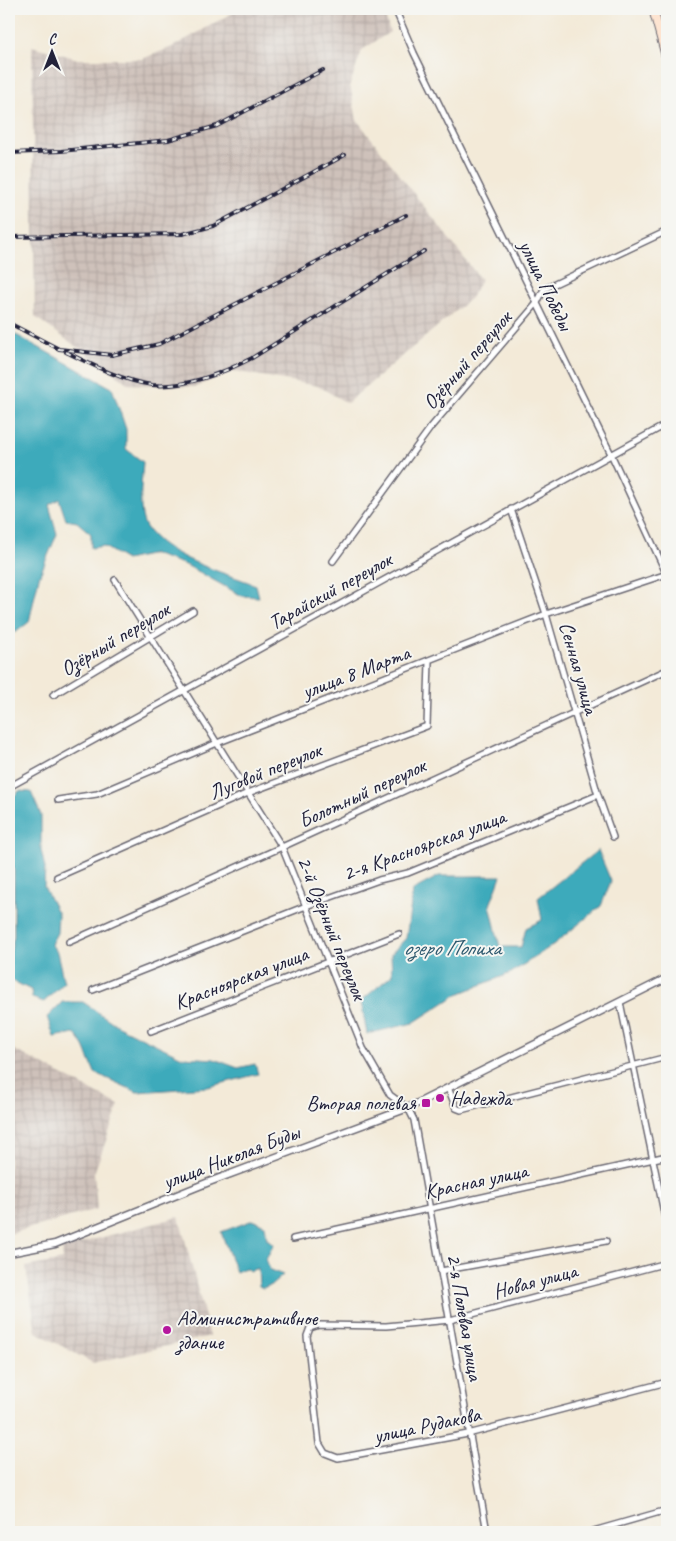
<svg xmlns="http://www.w3.org/2000/svg" width="676" height="1541" viewBox="0 0 676 1541" font-family="Caveat,sans-serif">
<defs>
<pattern id="industrial-grid" width="8" height="8" patternUnits="userSpaceOnUse" patternTransform="scale(1.25)"><rect width="8" height="8" fill="#cec1ba"/><path d="M0 4h8M4 0v8" fill="none" stroke="#b1a6a1"/></pattern>
</defs>
<rect width="100%" height="100%" fill="#f6f6f2"/>
<filter id="ink" filterUnits="userSpaceOnUse"><feTurbulence type="fractalNoise" baseFrequency=".02" numOctaves="2"/><feDisplacementMap in="SourceGraphic" scale="10" xChannelSelector="R" yChannelSelector="G"/><feConvolveMatrix kernelMatrix="1 2 1 2 8 2 1 2 1" color-interpolation-filters="sRGB"/></filter>
<filter id="wash" filterUnits="userSpaceOnUse"><feTurbulence type="fractalNoise" baseFrequency=".0096" numOctaves="4" result="noise"/><feDisplacementMap in="SourceGraphic" scale="20" xChannelSelector="R" yChannelSelector="G"/><feGaussianBlur stdDeviation="1.12" result="paint"/><feColorMatrix in="noise" values="0 0 0 0 0 0 0 0 0 0 0 0 0 0 0 0 0 1.4 0 .05"/><feComposite in="paint" operator="in"/></filter>
<g filter="url(#wash)">
<rect width="100%" height="100%" fill="#f3ead8"/>
<!-- industrial -->
<path fill="url(#industrial-grid)" d="M240,9H383L390,32L362,50L350,85L357,120L481,280L471,298L347,403L318,386L234,371L195,387L129,384L35,317L32,46L78,59H142L172,47Z
M9,1047L119,1105L94,1173L97,1209L9,1234Z
M179,1217L210,1336L93,1363L36,1332L26,1267L63,1260L62,1248Z"/>
<!-- water -->
<path fill="#3caabb" stroke="#2f667b" d="M9,331L112,388L126,429V449L143,462C142,479 137,512 146,527C166,558 223,572 256,585L259,597L242,596L186,565L153,554L126,560L103,546L91,548V534L77,522L66,520L59,499L49,505L57,534L39,577L29,622L15,633L9,626Z
M19,791L31,792L41,815V850L45,868L44,887L58,914L57,933L51,944L57,952L64,983L44,1002L32,998L31,990L9,979L10,954L14,936V869L9,841V802Z
M598,850L611,881L601,906L553,945L511,973L458,994L413,1023L367,1034L361,1001L392,975L391,954L406,938L413,890L439,876H501L490,905L500,947H521L526,928L542,920L538,898Z
M62,1002H83L118,1026L182,1057L214,1059L238,1068L255,1064L258,1074L208,1087L137,1092L95,1073L83,1044L74,1033L54,1037L47,1017Z
M253,1220L265,1225L267,1239L274,1244L266,1259L270,1270L283,1275L273,1284L263,1288L259,1286L258,1268L250,1271L245,1268L236,1272L221,1232Z"/>
</g>
<g filter="url(#ink)">
<g fill="none" stroke-linecap="round" stroke-linejoin="round">
<!-- minor casing -->
<g stroke="#6b6872" stroke-width="8">
<path id="minor" d="M395,9L414,53L611,454L667,575
M511,509L546,614L598,795L613,837
M333,561L431,427L537,303L544,289L667,231
M115,580L282,847L363,1048L390,1095L408,1108L414,1120L487,1532
M53,695L193,611
M9,787L667,424
M58,800L97,794L217,743L546,614L667,574
M57,877L248,793L427,726L429,662
M69,942L282,847L667,670
M93,990L306,906L379,880L408,873L598,795
M620,1002L667,1227
M151,1031L399,934
M449,1090L456,1108L461,1110L667,1057
M293,1239L667,1156
M667,1263L450,1320L386,1326L319,1325L310,1328L307,1336L319,1443L325,1453L338,1458L468,1434L667,1382
M441,1271L606,1241
M590,1532L667,1510"/>
</g>
<!-- tertiary casing -->
<g stroke="#6b6872" stroke-width="9">
<path id="tertiary" d="M9,1253L55,1244L209,1182L408,1108L667,978"/>
</g>
<!-- secondary casing -->
<g stroke="#6b6872" stroke-width="10">
<path id="secondary" d="M653,9L667,60"/>
</g>
<!-- minor -->
<use href="#minor" stroke="#fff" stroke-width="5"/>
<!-- tertiary -->
<use href="#tertiary" stroke="#fff" stroke-width="6"/>
<!-- secondary -->
<use href="#secondary" stroke="#fde4d1" stroke-width="8"/>
<!-- rail casing -->
<g stroke="#22223b" stroke-width="4">
<path id="rail" d="M9,153L61,151L168,140L217,126L323,70
M9,237L182,234L213,226L345,155
M9,323L59,349L112,355L159,344L406,215
M66,352C90,364 125,382 152,385C186,388 223,373 252,358L424,251"/>
</g>
<!-- rail -->
<use href="#rail" stroke="#f6f6f2" stroke-width="2" stroke-dasharray="5.5" stroke-linecap="butt"/>
</g>
</g>
<!-- markers -->
<g fill="#b5179e" stroke="#f6f6f2" stroke-width="2">
<circle cx="440" cy="1098" r="5"/>
<rect x="421" y="1098" width="10" height="10" rx="2.5"/>
<circle cx="167" cy="1330" r="5"/>
</g>
<g text-anchor="middle" stroke-width="4" stroke-linejoin="round" paint-order="stroke">
<!-- street labels -->
<g font-size="21" fill="#22223b" stroke="#f6f6f2">
<text transform="translate(546 285) rotate(64)" y="7">улица Победы</text>
<text transform="translate(467 360) rotate(-49)" y="7">Озёрный переулок</text>
<text transform="translate(330 591) rotate(-29)" y="7">Тарайский переулок</text>
<text transform="translate(115 639) rotate(-31)" y="7">Озёрный переулок</text>
<text transform="translate(579 668) rotate(74)" y="7">Сенная улица</text>
<text transform="translate(356 672) rotate(-21)" y="7">улица 8 Марта</text>
<text transform="translate(265 771) rotate(-22)" y="7">Луговой переулок</text>
<text transform="translate(362 793) rotate(-25)" y="7">Болотный переулок</text>
<text transform="translate(424 845) rotate(-20)" y="7">2-я Красноярская улица</text>
<text transform="translate(332 928) rotate(68)" y="7">2-й Озёрный переулок</text>
<text transform="translate(241 978) rotate(-21)" y="7">Красноярская улица</text>
<text transform="translate(231 1157) rotate(-21)" y="7">улица Николая Буды</text>
<text transform="translate(476 1181) rotate(-12)" y="7">Красная улица</text>
<text transform="translate(535 1281) rotate(-15)" y="7">Новая улица</text>
<text transform="translate(465 1317) rotate(80)" y="7">2-я Полевая улица</text>
<text transform="translate(427 1425) rotate(-12)" y="7">улица Рудакова</text>
</g>
<!-- poi labels -->
<g font-size="21" fill="#22223b" stroke="#f6f6f2" text-anchor="start">
<text x="450" y="1105">Надежда</text>
<text x="416" y="1110" text-anchor="end">Вторая полевая</text>
<text x="177" y="1325">Административное<tspan x="177" dy="24">здание</tspan></text>
</g>
<!-- water labels -->
<g font-size="22" font-style="italic" fill="#2c586e" stroke="#f6f6f2">
<text x="452" y="955">озеро Попиха</text>
</g>
</g>
<!-- margin -->
<rect width="676" height="1541" fill="none" stroke="#f6f6f2" stroke-width="30"/>
<!-- north arrow -->
<g transform="translate(52 52)" stroke="#f6f6f2" stroke-width="4" paint-order="stroke">
<path d="M0-4L9 19L0 12L-9 19Z" fill="#22223b"/>
<text y="-8" font-size="14" font-weight="bold" text-anchor="middle" fill="#22223b">С</text>
</g>
</svg>
